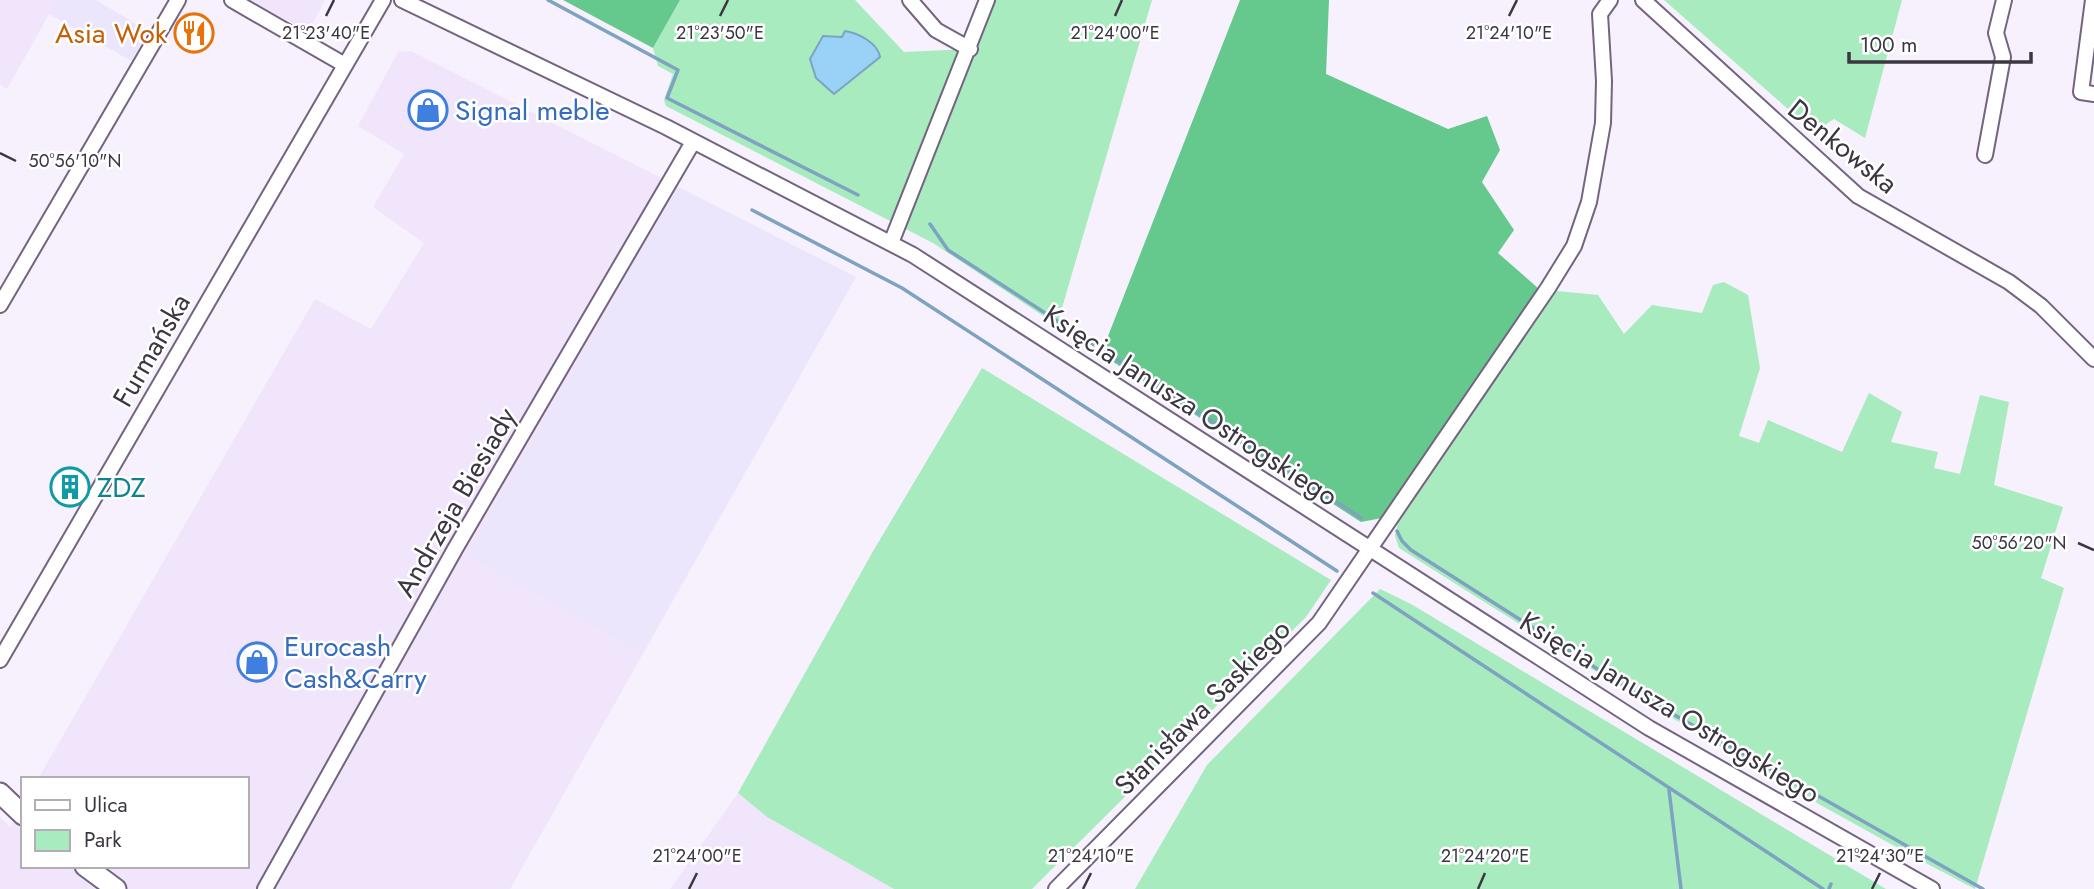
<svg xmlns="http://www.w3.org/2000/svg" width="2094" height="889" viewBox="0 0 2094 889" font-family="Jost,sans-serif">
<rect width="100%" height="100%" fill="#f7f0fd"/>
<!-- built -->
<path fill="#f1e5fc" d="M0,0H57L7,89L0,84Z
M251,0H325L313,23L301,28Z
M411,51L856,277L510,889H0V817L10,827L23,805V866H247V779H38L315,299L371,329L424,243L373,207L404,154L358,126L398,52Z
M738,793L767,817L894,889H670Z"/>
<!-- industrial -->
<path fill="#ebe6fc" d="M57,0H96L148,31L131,61L49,14Z
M678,188L856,277L641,653L467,555Z"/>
<!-- green -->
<path fill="#a8ebbf" d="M680,0H855L904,52L970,49L987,0H1152L1057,325L933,243L666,106L664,100L673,74L658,66L653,48Z
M1664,0H1902L1865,138L1834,119L1814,132Z
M1724,282L1748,295L1760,368L1739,436L1759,443L1768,420L1842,452L1869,393L1902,412L1891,442L1938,452L1934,468L1960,474L1980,395L2009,402L1994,485L2063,507L2041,578L2064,588L1975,889C1777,786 1588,668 1399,548L1395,536L1398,522L1556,291L1598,295L1624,334L1652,305L1702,313L1713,285Z
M982,368L1331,580L1306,617L1032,889H894L767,817L738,793L872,553Z
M1380,589L1411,604L1886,889H1135L1207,765Z"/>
<!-- forest -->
<path fill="#65c88c" d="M563,0H680L653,48Z
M1240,0H1329L1326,74L1448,129L1487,116L1500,150L1482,182L1514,230L1498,253L1539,289L1387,517L1361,522L1101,354Z"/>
<!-- water -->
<path fill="#99d2f6" stroke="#7da3c0" stroke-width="2" d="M845,31C858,33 878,43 880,57L834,94L816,78L810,59L823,36L842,37Z"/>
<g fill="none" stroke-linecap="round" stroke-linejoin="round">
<!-- stream -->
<path stroke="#7da3c0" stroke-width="3.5" d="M548,0L678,70L667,98L858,195
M752,210L902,288L1337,571
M930,224L948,250L1361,518
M1397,531L1402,541L1411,550L1632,691L1983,889
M1373,593L1823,889
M1669,790L1681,889
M1829,889L1831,884"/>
<!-- street casing -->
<g stroke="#736480" stroke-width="18">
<path id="street" d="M232,0L345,65
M402,0L666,127L913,255L1649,728L1932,889
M910,0L936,30L970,49
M1643,0L1858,196L2009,282L2041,306L2094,359
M2093,0L2081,92L2094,94
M1985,155L2003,57L1996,33L2004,0
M891,243L987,0
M0,305L178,0
M0,660L383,0
M265,889L455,549L693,142
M1056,889L1319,623L1548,288L1574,246L1589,202L1603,123L1604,81L1600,14L1610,0"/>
</g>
<!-- secondary casing -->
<g stroke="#736480" stroke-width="23">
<path id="secondary" d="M0,793L23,815
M85,866L116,889"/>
</g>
<!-- street -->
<use href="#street" stroke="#fff" stroke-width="14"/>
<!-- secondary -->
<use href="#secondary" stroke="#fff" stroke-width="19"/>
</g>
<!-- ticks -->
<path fill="none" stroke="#3c3642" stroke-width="2.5" d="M326,16L334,0M720,16L728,0M1115,16L1122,0M1509,16L1517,0M0,153L16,161M2078,543L2094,550M689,889L697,873M1083,889L1091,873M1478,889L1485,873M1872,889L1880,873"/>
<!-- icons -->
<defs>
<g id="restaurant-ring" transform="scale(2.0125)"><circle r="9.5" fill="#fff" stroke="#e8710a" stroke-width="1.5"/><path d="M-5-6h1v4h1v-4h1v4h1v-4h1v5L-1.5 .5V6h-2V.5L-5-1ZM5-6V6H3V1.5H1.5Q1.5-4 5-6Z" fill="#e8710a"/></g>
<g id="shop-ring" transform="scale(2.0125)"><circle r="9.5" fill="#fff" stroke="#3f7fe0" stroke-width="1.5"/><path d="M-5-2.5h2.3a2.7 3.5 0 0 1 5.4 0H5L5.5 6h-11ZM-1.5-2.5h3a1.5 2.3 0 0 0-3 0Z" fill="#3f7fe0"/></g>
<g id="building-ring" transform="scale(2.0125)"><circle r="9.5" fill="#fff" stroke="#0f9aa8" stroke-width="1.5"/><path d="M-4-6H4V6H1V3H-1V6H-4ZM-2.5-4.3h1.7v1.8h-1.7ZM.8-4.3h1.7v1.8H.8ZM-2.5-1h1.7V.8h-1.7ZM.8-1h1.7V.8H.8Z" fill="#0f9aa8"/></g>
</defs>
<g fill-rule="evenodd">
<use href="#restaurant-ring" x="194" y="33"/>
<use href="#shop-ring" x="428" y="110"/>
<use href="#building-ring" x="70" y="487"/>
<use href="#shop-ring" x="257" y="662"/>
</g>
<g text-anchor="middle" stroke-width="5" stroke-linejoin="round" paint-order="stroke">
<!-- food labels -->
<g font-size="28" fill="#c56008" stroke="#fff" text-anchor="end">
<text x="167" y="43">Asia Wok</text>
</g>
<!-- shop labels -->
<g font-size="28" fill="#366cbe" stroke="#fff" text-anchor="start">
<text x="455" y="120">Signal meble</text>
<text x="284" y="656">Eurocash<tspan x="284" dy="32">Cash&amp;Carry</tspan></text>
</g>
<!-- street labels -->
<g font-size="28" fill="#3c3642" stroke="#fff">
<text transform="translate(1843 146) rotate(39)" y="10">Denkowska</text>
<text transform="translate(151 350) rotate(-60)" y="10">Furmańska</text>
<text transform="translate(1191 405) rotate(33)" y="10">Księcia Janusza Ostrogskiego</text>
<text transform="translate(455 502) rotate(-60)" y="10">Andrzeja Biesiady</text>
<text transform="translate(1202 707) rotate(-45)" y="10">Stanisława Saskiego</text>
<text transform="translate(1670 707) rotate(31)" y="10">Księcia Janusza Ostrogskiego</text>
</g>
<!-- culture labels -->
<g font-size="28" fill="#0d838f" stroke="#fff" text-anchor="start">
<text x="97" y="497">ZDZ</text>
</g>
</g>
<g font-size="18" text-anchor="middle" fill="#3c3642" stroke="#fff" stroke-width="5" stroke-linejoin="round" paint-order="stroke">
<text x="326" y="39">21°23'40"E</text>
<text x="720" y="39">21°23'50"E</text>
<text x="1115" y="39">21°24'00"E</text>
<text x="1509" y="39">21°24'10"E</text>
<text x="75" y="167">50°56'10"N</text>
<text x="2019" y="549">50°56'20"N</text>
<text x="697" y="862">21°24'00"E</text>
<text x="1091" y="862">21°24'10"E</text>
<text x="1485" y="862">21°24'20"E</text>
<text x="1880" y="862">21°24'30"E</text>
</g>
<!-- legend -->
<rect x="21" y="777" width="228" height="91" fill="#ffffff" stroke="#b1afb3" stroke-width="2"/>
<rect x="35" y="800" width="35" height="10" fill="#ffffff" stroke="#b1afb3" stroke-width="2"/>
<text x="84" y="812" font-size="21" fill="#3c3642">Ulica</text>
<rect x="35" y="830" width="35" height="21" fill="#a8ebbf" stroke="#b1afb3" stroke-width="2"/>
<text x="84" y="847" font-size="21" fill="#3c3642">Park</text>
<!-- scale -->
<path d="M1849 52v10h182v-10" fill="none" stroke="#3c3642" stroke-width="3.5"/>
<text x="1860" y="52" font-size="21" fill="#3c3642" stroke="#ffffff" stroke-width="5" paint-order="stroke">100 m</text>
</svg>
